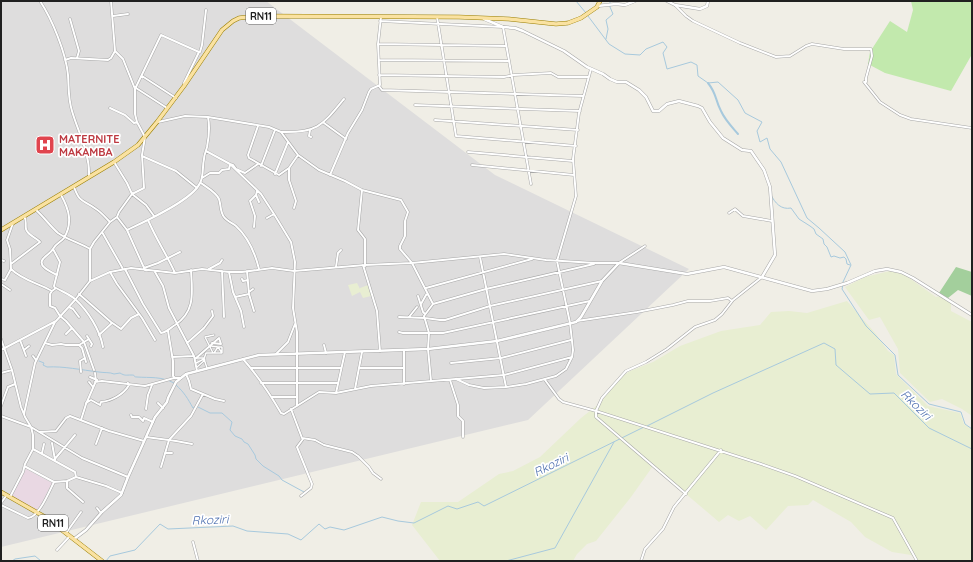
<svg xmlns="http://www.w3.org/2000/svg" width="973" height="562" viewBox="0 0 973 562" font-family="Quicksand,sans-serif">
<rect width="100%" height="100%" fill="#f0eee6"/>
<!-- residential -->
<path fill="#dedddd" d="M1,1H266L495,175L689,269L528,420L1,547Z"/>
<!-- industrial -->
<path fill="#e9d8e3" d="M26,469L52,483L37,512L11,498Z"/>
<!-- farmland -->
<path fill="#e8eed2" d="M890,271L905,275L936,297L941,296L951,303V311L972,322V416L962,409L942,399L930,402L900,373L898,349L880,317L869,320L845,287L865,277Z
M357,283L360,289V288L368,285L371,296L363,298L360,292L352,296L348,285Z
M847,301L876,334L888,351L894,355L896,374L928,406L960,413L964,424L972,429V561H918L911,555L892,552L865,537L851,522L813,500L808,505L788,506L766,530L750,516L739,521L728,515L719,522L653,466L631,497L596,541L587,544L577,554L573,561H440L412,525L421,502H458L499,474L513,471L540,457L581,418L600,403L621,377L630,371L653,362L680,346L721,331L760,325L771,312L789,311L807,313Z"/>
<!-- grass -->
<path fill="#c2e9ad" d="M911,1H972L971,56L951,91L885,73L868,64L870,52L890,21L907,32L913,10Z"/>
<!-- forest -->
<path fill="#a3cf9c" d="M956,267L972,272V296L958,290L948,298L939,293Z"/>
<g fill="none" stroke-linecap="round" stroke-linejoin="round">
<!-- stream -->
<path stroke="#a7c9dd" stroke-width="1" d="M576,1L586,13
M588,16L609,44L625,54L640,55L646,49L663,42L667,47L663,53L667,69L691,62L697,65L698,76L708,83L718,82L738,100L745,113L762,122L757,131L760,142L767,138L770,149L781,162L807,218L819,228L845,252L851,265L843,282
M606,39L608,29L606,20L613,14L610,7V1
M771,195C775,203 781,210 791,208L799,219L810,226L814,229L816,234L823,239L824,244L827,247L831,257L834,256L840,258L844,257L846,259L847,264L850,265
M843,285L842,289L866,326L895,355L898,375L929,404L961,412L965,424L972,429
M39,361L44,363L43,365L47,367C64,366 81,370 99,372C104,373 110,372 114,374L120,373C125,376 126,375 131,375C137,375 132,377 137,377C150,378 161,376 174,383
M176,385C184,392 188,399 193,408L195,407
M198,407L210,413H222L232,422L230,430L235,436L242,439L244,442L248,444L255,455L256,459L263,466L279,476L282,480L304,492
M647,426L713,393L824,343L835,349L836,365L870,394L894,393L929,428L972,449
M12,561L15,559L35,556L41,561
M106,561L110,556L135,550L160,524L168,529L233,526L247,531L288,534L301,540L319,524L325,529L330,527L344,530L382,517L398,521L414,523L448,506L457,509L478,502L484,506L644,427
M506,561L555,548L614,442"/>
<!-- canal -->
<path stroke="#a7c9dd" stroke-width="2" d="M708,83C717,94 715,100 721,111C725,120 732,127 738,134"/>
<!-- pedestrian casing -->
<g stroke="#a7a7a7" stroke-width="2.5">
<path id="pedestrian" d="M211,346L218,347L214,353
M213,353L205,337L214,335
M196,358H204
M196,363L204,359
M197,367L205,360
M207,368L204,359L206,353H222V347H218L222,353"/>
</g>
<!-- minor casing -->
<g stroke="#a7a7a7" stroke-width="3">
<path id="minor" d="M40,1C52,19 66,53 68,75C69,89 68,98 72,111C78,132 90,153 89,176
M675,5L686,16L693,21L740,43L776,57L790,56L806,46L812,44L844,49H871L872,56L866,78V82H864L880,102L900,115L911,119L972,128
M113,16L128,14
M381,17L378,44L506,46
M437,17L456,136L576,146
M70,19L79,51L77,58
M380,21L503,27L531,184
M200,52L202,45L206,10
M65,60L71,58L108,60L111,58L115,51
M379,60L509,61
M379,75L504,77L514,75L551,73L558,77H588
M142,76L176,98
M379,86L382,90L583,96
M136,88L167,108
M135,89L161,35L199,52L184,83
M415,105L580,111
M110,108L125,115L134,123L137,122
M435,120L578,130
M158,122L185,116L208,117L269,127L281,132L298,155L319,170L345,181L362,190L401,200L408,212L405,221V236L400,246V249L412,263L433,304
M324,123L346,139
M258,126L248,155L249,158L279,175L289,168L298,155
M310,130L309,136L311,137
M281,132C317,133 322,126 344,99
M206,151L230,164L261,194L274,214L291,242L295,262L293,308L297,332V406
M468,152L573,161
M142,156L176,171L197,188
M114,162L127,183L132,194L146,205L154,216
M472,165L574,175
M261,166L275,130
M289,168V180L296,201L294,208
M275,174L288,142
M330,175L348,133L362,110L369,92L371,89L380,85L378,44
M202,178L210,173H219L222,170L229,169L230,164L233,165L236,169L245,173L258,164
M201,183C206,187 216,192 219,199C221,205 220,212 224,217C227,221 232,223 236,226C249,238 255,253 259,269
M74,187C80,204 83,199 96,209C101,212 106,218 110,222
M362,190L358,230L365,239V266
M257,191L256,195L259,202
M36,210C44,217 50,226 58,233C68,240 80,243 90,249
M729,213L735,209L743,216L772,221
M117,217L127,230L145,270
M267,218L274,214
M148,220C156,239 167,255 175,273
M13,223L7,240L10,249L11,269C22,280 38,283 52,291
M254,227L255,216L250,201L256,195
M127,230C144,222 193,200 200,183C204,176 202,167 204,159C204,155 206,151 207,147C209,137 210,127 208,117
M102,232L123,269
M53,249C51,253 46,255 43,259C37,266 51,272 57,275
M480,257L506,387
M1,260L4,261
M11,264L40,242C37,238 27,235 26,229C25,224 27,221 24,216
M363,265L377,311L380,351
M336,267L338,253L341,250
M144,268L158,263L180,252
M125,269L143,304L161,333C167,332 170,328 175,325C196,311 192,292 191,270
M209,269L220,263L222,260
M222,271L224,317
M247,271L249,294L254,311
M110,272L117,284L142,318L155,340
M155,272L163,286L169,308L194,356L197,371
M229,272L233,292L241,311L244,327
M1,279L5,280L11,269
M242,279L243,281L248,280
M90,281L110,272L131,268L175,273L202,269L229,272H242L272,268L294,271L365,265L412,263L504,254L546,260L595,263H619L645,246
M1,284L10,290
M55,288L54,286L60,262L53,249C56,243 61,242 64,238C73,223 69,209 61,195
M426,288L532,259
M249,292L253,289
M79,294L112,323L99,335
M418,296L423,312L425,314
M235,297L249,294
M421,304L426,295L428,294
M69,307L73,309L79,317
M399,317L425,318L440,320H445L490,306L602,281
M409,317L417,307
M577,321L637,312L673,305L688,301H710L728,298L732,301
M111,322L121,329L131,318L139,314
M168,331L173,361V376L175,378H181
M399,332L403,333H443L590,301
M66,334L72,328
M87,336L92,344L91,346
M1,339L12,370L21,407L25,417L31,427L33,435V449L25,464L23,472L10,497
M20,340L26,356
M45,343L52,345L61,344L66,345H79L89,339
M187,343L204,328L213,316L212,311
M79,345L82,348L86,362
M324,345L326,353
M1,350L56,321L75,300L90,281V249L94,242L110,222L117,217L119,212L132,194L144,188L142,155L145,137L137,122L135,114V89L123,59L115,51L111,1
M24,350L29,346
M276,354L288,342L295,324
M33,356L36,360
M172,357L193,356
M195,359L219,338L221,344L212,343
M243,359C258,376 270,394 281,413L284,414L319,392L336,393L371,386L456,379L469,385L484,388L506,387L526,384L556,376L566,369L572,357L573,350L570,323L557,261L576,196L573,159L579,113L591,69
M451,363L501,358L571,340
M251,368H341
M359,368H404
M94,370L84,342L66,321L60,316L55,308L50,306V294L52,291L56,288C63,292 69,294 75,299C88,311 100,330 103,347
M81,372L80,361L85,358
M1,373L12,370
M186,374L189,381L191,389L215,399L224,401
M90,377L97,380
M457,379L504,375L572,357
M450,380L458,405V416L463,421V437
M545,380L559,399L563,402L596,411L761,464L795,476L893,518L917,561
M431,381L428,349L429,333L424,316L433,304L486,289L594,264
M89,382L93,387
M95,382L102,381L145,386L174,378
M261,383H337
M404,384V351
M355,389L362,352
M336,393L345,352
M272,397H296
M86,403L91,400L100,405L101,402C112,401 124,394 129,385L128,383
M158,403L163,408
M1,406L8,387L15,384
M146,409L148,395L152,385
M291,409L302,438L315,440L324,445L352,452L358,456L369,467L373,473L381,479
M24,414L35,363L55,322
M131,415L132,417H139L143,421L144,418L153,422
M1,416L31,427L82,458L128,477
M81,420L86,404L96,381L95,373
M40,432L56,431L66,418L70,416L109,431L144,441
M146,437L176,441L192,444
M52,443L55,460
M96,444L102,428
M33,449L75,472L76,477L106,486L122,493
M42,453L44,444
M165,453H172
M54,460L75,435
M161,467L169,440L191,416L203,394
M67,481V488L83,502
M54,482L67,481L76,477
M686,494L596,417V411L602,398L626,371L646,362L667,349L695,327L715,320L722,314L733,300L762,277
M301,496L311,488L312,484L297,447L303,439
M1,503L6,496
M1,505L28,518C39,517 49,492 54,482L26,467
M97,508L101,513
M66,533L81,512
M193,542L198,561
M57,550L70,536
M641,561L645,549L663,529L674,507L721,450"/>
</g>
<!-- tertiary casing -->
<g stroke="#a7a7a7" stroke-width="3.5">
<path id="tertiary" d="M667,1L675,5L700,9L707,6L708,1
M597,6L616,4L625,5L635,1
M484,19L503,27L515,28L523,31L564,51L587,67L603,74L610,79L617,82H626L639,90L646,97L653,111H659L667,104L679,101L698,106L702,108L710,122L723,138L742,150L751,151L764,170L770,187L775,255L762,277
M74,539L86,530L102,512L121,495L128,477L155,417L167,402L168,398L176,382L186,374L259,355L428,349L497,341L576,322L581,317L602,281L619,263L687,274L724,267L812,291L827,289L847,283L875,271L887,269L901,272L913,278L972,315"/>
</g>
<!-- primary casing -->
<g stroke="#997e02" stroke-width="4.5">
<path id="primary" d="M1,230L114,162L138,145L157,122L184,86L222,30L233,21L239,18L257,16L459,17L509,19L556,24L568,23L581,18L597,7L600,1
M1,492L45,517L102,561"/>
</g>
<!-- pedestrian -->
<use href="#pedestrian" stroke="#fff" stroke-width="1.5"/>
<!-- minor -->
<use href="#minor" stroke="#fff" stroke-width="2"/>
<!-- tertiary -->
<use href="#tertiary" stroke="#fff" stroke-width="2.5"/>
<!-- primary -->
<use href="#primary" stroke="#fae2a1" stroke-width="3.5"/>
</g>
<!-- icons -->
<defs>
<g id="hospital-square" transform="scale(1)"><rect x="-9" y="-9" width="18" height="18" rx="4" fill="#e0444e" stroke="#fff"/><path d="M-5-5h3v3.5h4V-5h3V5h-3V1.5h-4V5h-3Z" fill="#fff"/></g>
</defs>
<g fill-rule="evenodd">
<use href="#hospital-square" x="45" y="145"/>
</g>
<g text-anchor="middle" stroke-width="3.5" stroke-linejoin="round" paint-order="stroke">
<!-- shield labels -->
<g fill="#fff" stroke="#636363" stroke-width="1">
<rect x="246" y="8" width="30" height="16" rx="3"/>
<rect x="38" y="515" width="30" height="16" rx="3"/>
</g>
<g font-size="10" font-weight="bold" fill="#202020">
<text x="261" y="20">RN11</text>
<text x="53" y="527">RN11</text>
</g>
<!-- health labels -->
<g font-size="11" font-weight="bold" fill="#be3a42" stroke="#fff" text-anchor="start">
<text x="59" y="143">MATERNITE<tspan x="59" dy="13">MAKAMBA</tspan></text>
</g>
<!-- water labels -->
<g font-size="12" font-style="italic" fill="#4d6faf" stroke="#fff">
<text transform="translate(916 405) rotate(44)" y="4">Rkoziri</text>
<text transform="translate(551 465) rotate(-26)" y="4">Rkoziri</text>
<text transform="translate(210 520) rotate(-2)" y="4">Rkoziri</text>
</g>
</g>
<!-- border -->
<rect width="973" height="562" fill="none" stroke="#202020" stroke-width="4"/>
</svg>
